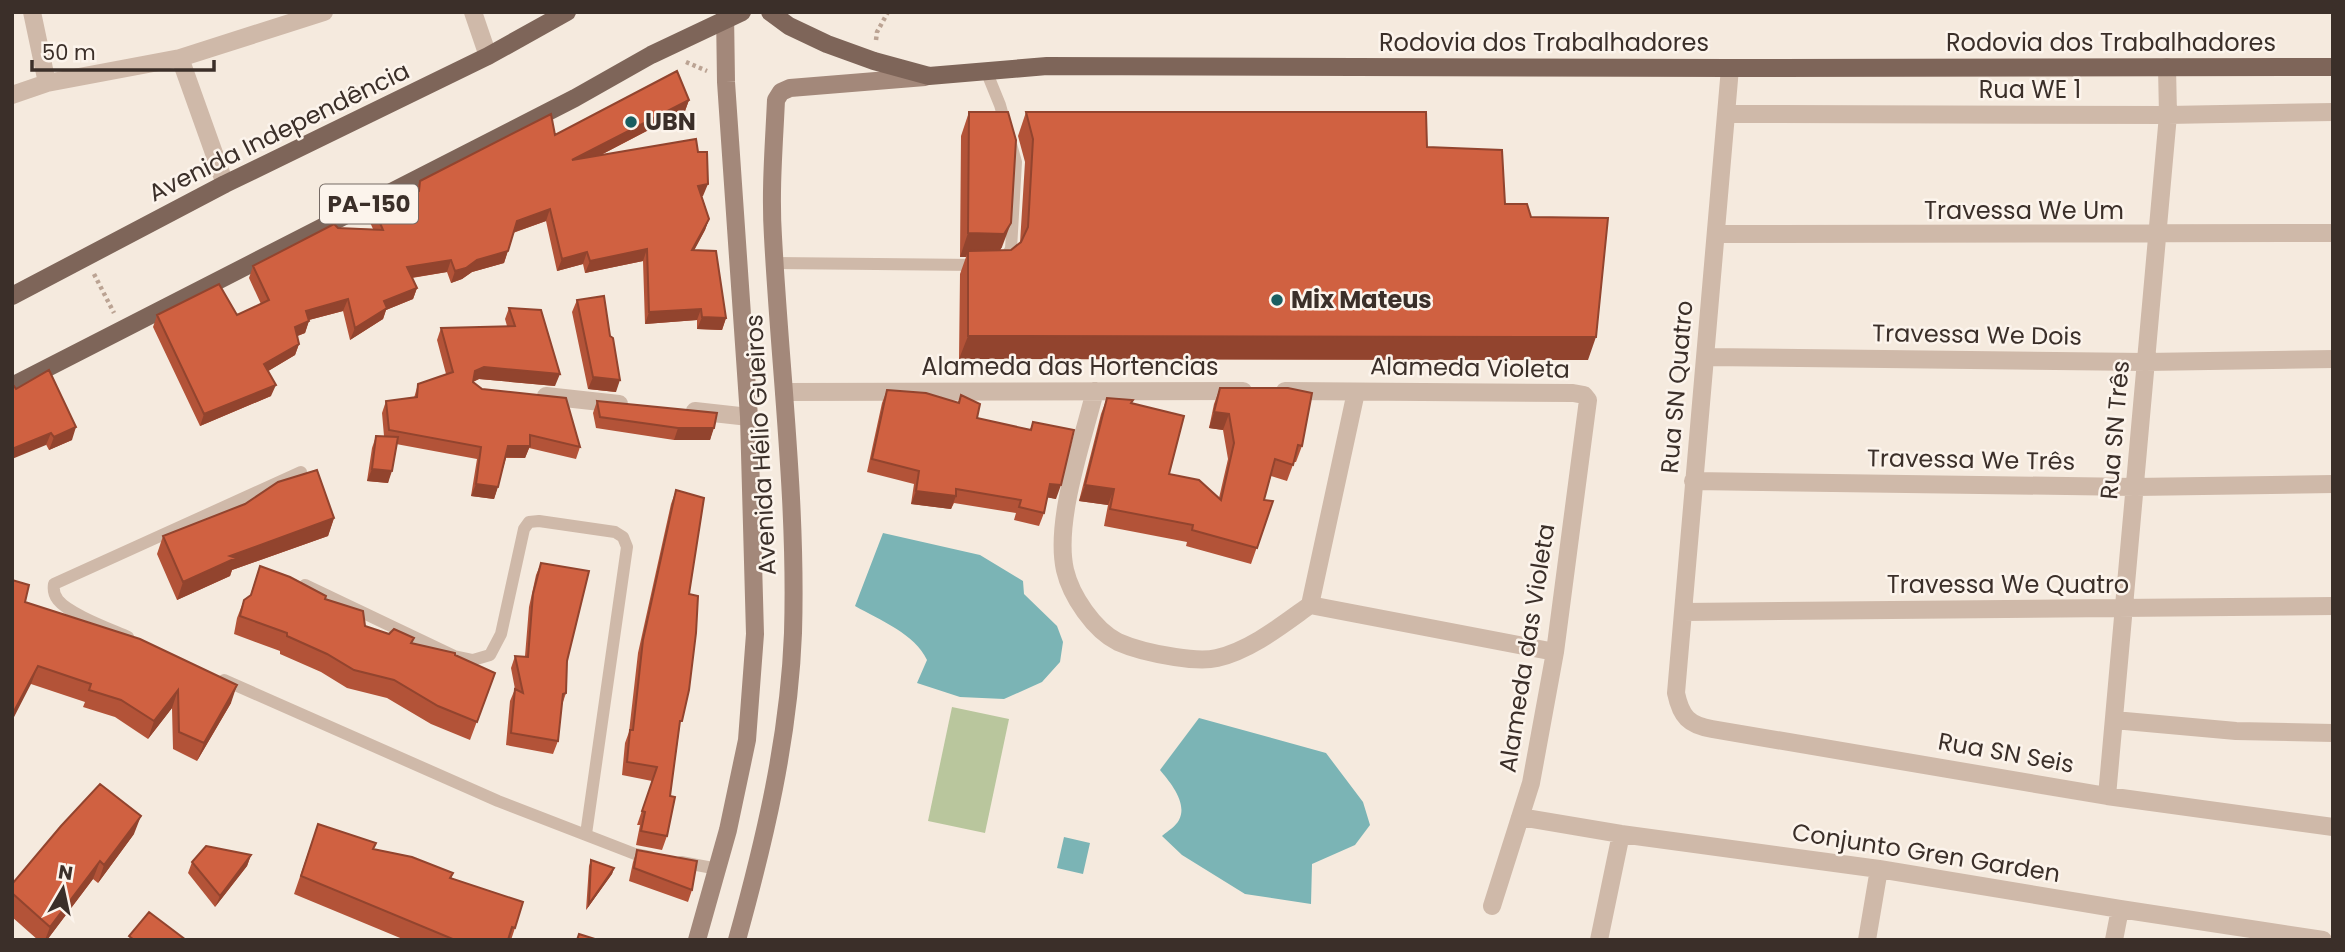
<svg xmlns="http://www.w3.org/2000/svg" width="2345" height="952" viewBox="0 0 2345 952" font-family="Poppins,sans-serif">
<rect width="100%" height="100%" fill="#f5eade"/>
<!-- green -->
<path fill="#b9c69d" d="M952,707L1009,719L985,833L928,821Z"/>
<!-- water -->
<path fill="#7bb4b5" d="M883,533L980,555L1023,581L1024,594L1057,626L1063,642L1060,662L1042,682L1004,699L960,697L917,683L927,660C915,634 880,620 855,606Z
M1199,718L1326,753L1363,802L1370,825L1355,845L1312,864L1311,904L1245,894L1182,855L1162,836C1168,831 1176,826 1179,820C1188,803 1170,782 1160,770Z
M1064,837L1090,843L1083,874L1057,868Z"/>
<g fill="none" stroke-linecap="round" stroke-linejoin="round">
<!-- path -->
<path stroke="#bba393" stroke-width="4.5" stroke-dasharray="3.5 3.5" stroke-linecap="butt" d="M876,40L877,32L888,12
M686,62L707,71
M94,274L114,313"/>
<!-- service -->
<path stroke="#cfb9a9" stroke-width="12" d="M987,73L1000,105L1016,162L1011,249L1002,263
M775,263L977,265
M305,585L454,656L473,660L490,655L501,634L524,529L529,522L539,521L615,532L623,537L627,547L586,834
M128,637C110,629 69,614 58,600C54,595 53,590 54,584L301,472
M224,680L498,801L635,854L650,857
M681,862L718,869"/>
<!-- minor -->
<path stroke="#cfb9a9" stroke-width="18" d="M32,12L47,83
M473,12L488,56
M180,58L225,184
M1730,68L1676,693C1681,717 1689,725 1712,729L2107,796L2333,827
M12,95L47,83L180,58L324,12
M1727,114L2168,115L2333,112
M1716,234L2333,233
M1705,357L2146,362L2333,359
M1095,391C1083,440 1054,521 1065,570C1071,596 1094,630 1118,642C1136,650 1155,654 1175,657C1188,659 1204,661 1217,658C1251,650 1282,625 1310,605
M1285,391L1573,393L1584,395L1588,400L1555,652L1531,783L1492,906
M784,392L1243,391
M546,396L619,404
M695,411L749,417
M1693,481L2135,487L2333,484
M1310,605L1555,652
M1310,605L1356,392
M1683,612L2333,606
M2114,720L2236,731L2333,733
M2107,796L2168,115L2167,67
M1520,817L1621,834L1879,869L2120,909L2323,940
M1599,940L1621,834
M1867,940L1879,869
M2114,940L2120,909"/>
<!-- secondary -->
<path stroke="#a3887a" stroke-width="18" d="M697,940L728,830L747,740L755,634L749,417L726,82L725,12
M737,940C765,839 789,738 793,633C797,501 780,369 773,237C770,191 774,145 776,100L781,92L790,88L925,77"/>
<!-- primary -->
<path stroke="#7e6559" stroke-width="18" d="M770,12L789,26L827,44L874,61L929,76L1047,66L1730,68L2333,67
M12,296L225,184L488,56L567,12
M12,386L575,98L651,55L742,12"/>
</g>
<!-- wall -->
<path fill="#b35338" d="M689,100L685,111L599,156L703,196H702L709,219L705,230L694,250L726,318L722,330L697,329V320L645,324L643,261L585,273L583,264L557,271L546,221L513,233L504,263L472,272L462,279L451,283L447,272L412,278L417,288L413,299L386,310L383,319L350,340L343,311L309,320L305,333L297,336L299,344L295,355L268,371L271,396L200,426L153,327L157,315H237L261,304L249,278L253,266L338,228L373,229L368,218L373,206L415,193L420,181L555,135Z
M969,112L1002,247L1000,250H1011L1020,243L1025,162L1018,136L1026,112L1427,147L1505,204L1531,217L1588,360L959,359L960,274L966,257H960L961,136Z
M577,300L610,336L616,392L588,389L572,312Z
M509,308L555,386L479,379L473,382L482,389L580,447L576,459L529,448L525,458H506L494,499L471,496L477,459L396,444L388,483L367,481L372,448L376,436H384L382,413L386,401L414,398L418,384L446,374L437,340L441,328L507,326L505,319Z
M1220,388L1302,446L1296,462H1294L1287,481L1271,476L1264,500L1273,501L1251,564L1186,546L1187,542L1104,526L1108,505L1079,501L1101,414L1107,398L1132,403L1169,474L1219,498L1228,459L1223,430L1209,428L1214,404Z
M16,389L72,440L49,450Z
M887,390L958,403L961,395L977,418L1030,430L1033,422L1056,499L1047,497L1044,513L1039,526L1014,520L1016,513L954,503L951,509L911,504L914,484L867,472L882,403Z
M597,401L717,413L710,440H674L596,428L593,413Z
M676,490L689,594L679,732L670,796L667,836L662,850L636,845L640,825H637L652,781L622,775L625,743L629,732L638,653L671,504Z
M334,518L328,536L232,570L230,576L177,600L157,554L163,536Z
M541,563L567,661L566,693L562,705L558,741L553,754L506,745L510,701L515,689L511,668L515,656H525L529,607L536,575Z
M260,566L325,599L365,626L389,634L414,638L412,643L455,655L495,673L470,740L431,724L387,698L347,688L321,672L280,654V651L234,634L237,618L244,600L250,596Z
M25,602L231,703L197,761L173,749L172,708L148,739L115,717L83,707L85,702L31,684Z
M318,824L374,849L453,873L451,879L515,928L511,940H405L294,894Z
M134,834L98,883L93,879L47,940H38L12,917V884Z
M637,850L692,890L688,902L629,881L633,862Z
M251,855L247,866L215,907L188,873L192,862Z
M591,860L614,868L612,874L586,910L589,866Z"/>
<!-- shaded-wall -->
<path fill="#92442e" d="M689,100L685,111L568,172L572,160Z
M708,184L703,196L694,198L698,186Z
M550,209L546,221L512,233L517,221Z
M709,219L705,230L688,262L692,250Z
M1011,223L1002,247L995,257L968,251L966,257H960L968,233Z
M647,249L643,261L585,273L590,261Z
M508,251L504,263L472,272L462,279L451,283L455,271L477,260Z
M587,252L583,264L557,271L562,259Z
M451,260L447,272L403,279L407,267Z
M417,288L413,299L386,310L383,319L350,340L355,328L384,301Z
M348,299L343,311L301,322L306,311Z
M701,309L697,320L645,324L649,312Z
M702,317L726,318L722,330L697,329Z
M309,321L305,333L290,339L295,327Z
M968,336L1596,337L1588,360L959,359Z
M299,344L295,355L260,376L264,364Z
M484,367L560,374L555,386L479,379L470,383L475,371Z
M593,377L620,380L616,392L588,389Z
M276,385L271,396L200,426L204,414Z
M1214,412L1229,414L1223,430L1209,428Z
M76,427L72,440L49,450L54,437Z
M678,428H714L710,440H674Z
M51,433L46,445L12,459V449Z
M508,446H530L525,458L504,457Z
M372,469L392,471L388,483L367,481Z
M476,484L498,487L494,499L471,496Z
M1050,484L1061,485L1056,499L1045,497Z
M1085,485L1114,489L1108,505L1079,501Z
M916,491L956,496L951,509L911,504Z
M334,518L328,536L232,570L230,576L177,600L183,582L230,556Z
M38,666L31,684L12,721V715Z
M237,685L231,703L197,761L204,743Z
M178,690L172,708L148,739L154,721Z
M141,816L134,834L98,883L104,865Z
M251,855L247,866L215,907L220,896Z
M100,861L93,879L47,940H45L50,927Z
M614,868L612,874L586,910L589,904Z"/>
<!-- building -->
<path fill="#d06141" stroke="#92442e" stroke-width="2" d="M677,71L689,100L572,160L696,139L698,152H707L708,184L698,186L709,219L692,250L716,251L726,318L702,317L701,309L649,312L647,249L590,261L587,252L562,259L550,209L517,221L508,251L477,260L466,268L455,271L451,260L407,267L417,288L384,301L387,308L355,328L348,299L306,311L309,321L295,327L299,344L264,364L276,385L204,414L157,315L219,284L237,315L269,300L253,266L334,224L338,228L383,230L373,206L419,191L420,181L551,114L555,135Z
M969,112H1008L1016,140L1011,223L1004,234L968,233Z
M1026,112H1426L1427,147L1502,150L1505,204H1527L1531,217L1608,218L1596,337L968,336V251L1011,250L1021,242L1028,227L1033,139Z
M604,296L610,336L613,338L620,380L593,377L577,300Z
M509,308L541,310L560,374L484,367L475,371L473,382L482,389L566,398L580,447L530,435V446H508L498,487L476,484L481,447L389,430L386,401L417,397L418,384L453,372L441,328L515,326Z
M49,370L76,427L54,437L51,433L12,449V387L14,386L16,389Z
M1220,388H1288L1312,393L1302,446L1298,445L1293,465L1275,459L1264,500L1273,501L1257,548L1192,530L1193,525L1110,509L1114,489L1085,485L1107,398L1133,400L1131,403L1184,416L1169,474L1199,480L1221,500L1234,443L1229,414L1214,412Z
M887,390L926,393L959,403L961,395L980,404L977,418L1031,430L1033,422L1074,430L1061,485L1050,484L1044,513L1019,507L1021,500L956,489V496L916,491L919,471L872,459Z
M597,401L717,413L714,428H678L600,417Z
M376,436L398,437L392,471L372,469Z
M317,470L334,518L230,556L236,558L183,582L163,536L245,504L278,482Z
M676,490L704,498L689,594L698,596L696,633L689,690L682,721H680L670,796L675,797L667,836L641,831L645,812L642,811L657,767L627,762L630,730H633L643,640Z
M541,563L589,571L567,661L566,693L563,694L558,741L511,733L515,689L523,693L515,656L528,657L533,594Z
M260,566L290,577L326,596L325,599L363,611L365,626L389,634L394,629L414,638L411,643L455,653V655L495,673L477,722L438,706L394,680L354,670L327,654L287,636V633L240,616L244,600L251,595Z
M12,580L29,585L25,602L140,639L237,685L204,743L179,732L178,690L154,721L121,700L89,690L91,684L38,666L12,715Z
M100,784L141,816L104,865L100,861L50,927L12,893V884L61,826Z
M318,824L376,843L373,849L412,857L453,873L450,878L523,902L515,928L512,927L508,940H455L301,876Z
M206,846L251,855L220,896L192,862Z
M637,850L697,861L692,890L634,868Z
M591,860L614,868L589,904Z
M149,912L186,940H134L129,936Z
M579,934L598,940H577Z"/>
<!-- markers -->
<g fill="#1a5e61" stroke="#fcf4ec" stroke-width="2.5">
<circle cx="631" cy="122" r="7"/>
<circle cx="1277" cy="300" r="7"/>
</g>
<g text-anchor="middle" stroke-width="5" stroke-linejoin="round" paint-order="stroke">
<!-- shield labels -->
<rect fill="#fcf4ec" stroke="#756a64" stroke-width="2" x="320" y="184.5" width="98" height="39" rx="5"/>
<g font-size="23" font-weight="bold" fill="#3b2f29">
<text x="369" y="212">PA-150</text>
</g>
<!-- street labels -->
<g font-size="24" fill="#3b2f29" stroke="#fcf4ec">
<text x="1544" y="51">Rodovia dos Trabalhadores</text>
<text x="2111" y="51">Rodovia dos Trabalhadores</text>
<text x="2030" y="98">Rua WE 1</text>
<text transform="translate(279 132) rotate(-26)" y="8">Avenida Independência</text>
<text x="2024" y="219">Travessa We Um</text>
<text transform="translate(1977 335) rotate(1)" y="8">Travessa We Dois</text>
<text x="1070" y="375">Alameda das Hortencias</text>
<text transform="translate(1470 368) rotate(1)" y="8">Alameda Violeta</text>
<text transform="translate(1677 387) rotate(-85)" y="8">Rua SN Quatro</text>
<text transform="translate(2115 430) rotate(-85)" y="8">Rua SN Três</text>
<text transform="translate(761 445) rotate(-93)" y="8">Avenida Hélio Gueiros</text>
<text transform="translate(1971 460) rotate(1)" y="8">Travessa We Três</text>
<text x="2008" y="593">Travessa We Quatro</text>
<text transform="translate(1527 648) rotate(-81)" y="8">Alameda das Violeta</text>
<text transform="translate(2006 753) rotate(10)" y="8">Rua SN Seis</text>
<text transform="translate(1926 853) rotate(9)" y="8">Conjunto Gren Garden</text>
</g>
<!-- poi labels -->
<g font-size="24" font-weight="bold" fill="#3b2f29" stroke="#fcf4ec" text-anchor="start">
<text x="645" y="130">UBN</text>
<text x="1291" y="308">Mix Mateus</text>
</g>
</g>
<!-- border -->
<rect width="2345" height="952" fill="none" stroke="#3b2f29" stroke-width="28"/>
<!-- north arrow -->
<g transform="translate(63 889) rotate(9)" stroke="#fcf4ec" stroke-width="5" paint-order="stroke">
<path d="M0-5L12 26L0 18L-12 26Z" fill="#3b2f29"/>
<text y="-10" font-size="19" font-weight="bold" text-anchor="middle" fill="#3b2f29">N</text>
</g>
<!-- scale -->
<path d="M32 60v10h182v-10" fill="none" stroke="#3b2f29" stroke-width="3.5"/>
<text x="42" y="60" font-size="21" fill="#3b2f29" stroke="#fcf4ec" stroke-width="5" paint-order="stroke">50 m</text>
</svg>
